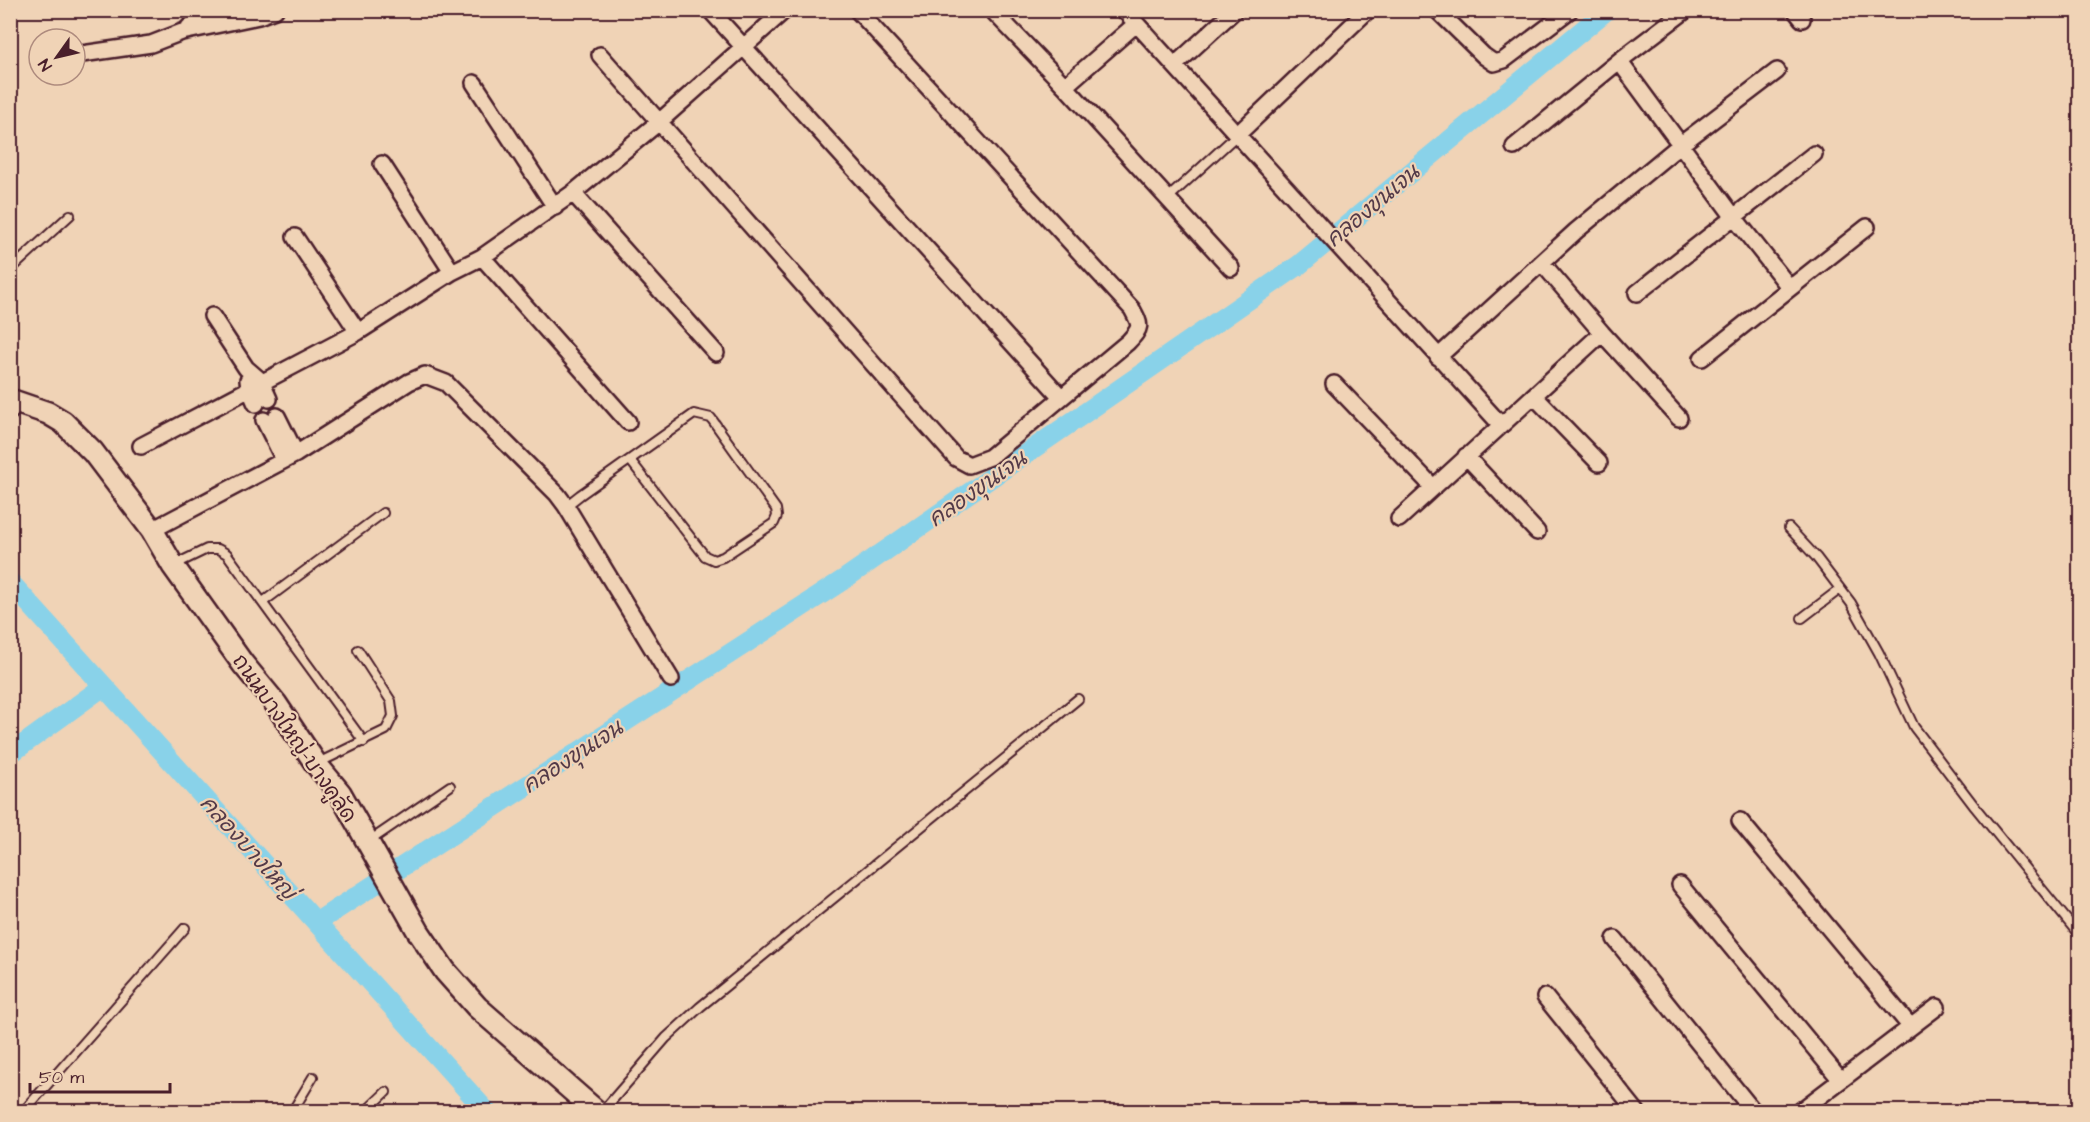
<svg xmlns="http://www.w3.org/2000/svg" width="2090" height="1122" viewBox="0 0 2090 1122" font-family="'Architects Daughter','Playpen Sans Thai',sans-serif">
<rect width="100%" height="100%" fill="#f0d3b6"/>
<filter id="ink" filterUnits="userSpaceOnUse"><feTurbulence type="fractalNoise" baseFrequency=".0167" numOctaves="2"/><feDisplacementMap in="SourceGraphic" scale="12" xChannelSelector="R" yChannelSelector="G"/><feConvolveMatrix kernelMatrix="1 2 1 2 8 2 1 2 1" color-interpolation-filters="sRGB"/></filter>
<g filter="url(#ink)">
<g fill="none" stroke-linecap="round" stroke-linejoin="round">
<!-- canal -->
<path stroke="#89d2e9" stroke-width="20" d="M10,582L487,1112
M10,754L104,686
M317,922L843,580L1299,265L1607,10"/>
<!-- lane casing -->
<g stroke="#4a1f2b" stroke-width="12">
<path id="lane" d="M1168,198L1238,134
M10,270L70,215
M10,417L22,405
M566,506L580,495L694,414L711,418L776,509L777,516L774,523L723,557L714,560L705,556L630,460
M1789,528L1816,557L1851,603L1879,653L1914,727L1975,807L2080,936
M174,565L207,549H218L227,554L364,742
M263,602L383,513
M1802,618L1840,589
M318,763L386,730L393,716L391,701L358,650
M368,842L450,786
M23,1112L185,928
M292,1112L313,1077
M365,1112L386,1092
M602,1112L666,1038L700,1007L1078,699"/>
</g>
<!-- street casing -->
<g stroke="#4a1f2b" stroke-width="20">
<path id="street" d="M710,10L1061,397
M992,10L1065,86L1231,268
M1124,10L1501,425
M1437,10L1484,56L1494,63L1504,60L1570,10
M1795,10L1802,19
M189,27L213,10
M75,55L151,44L182,32L259,16L275,10
M600,55L956,458L969,465L990,457L1128,342C1142,327 1141,326 1132,309L857,10
M1619,61L1733,216L1790,288
M1175,65L1235,10
M474,83L555,207
M1065,86L1136,24
M1238,134L1368,10
M1514,147L1619,61L1686,10
M382,164L452,272
M573,193L716,353
M295,237L358,332
M482,257L628,422
M1542,263L1602,333L1679,418
M1637,293L1814,154
M212,316L246,368L261,381L269,399
M1438,357L1576,231L1680,145L1777,71
M1702,358L1867,227
M248,380L249,388L256,404
M1334,384L1433,487
M1534,396L1599,463
M277,416L296,454
M264,420L284,460
M141,446L358,332L452,272L482,257L573,193L659,122L785,10
M1466,456L1537,532
M1399,519L1602,333
M152,530L296,454L409,382L425,375L446,383L557,494L566,506L671,679
M1740,821L1910,1026
M1680,885L1840,1079
M1615,939L1754,1112
M1545,997L1637,1112
M1799,1112L1937,1007"/>
</g>
<!-- secondary casing -->
<g stroke="#4a1f2b" stroke-width="26">
<path id="secondary" d="M10,400L48,413L63,422L93,452L152,530L173,566L243,664L276,704L316,764L340,793L418,931L445,971L477,1007L597,1112"/>
</g>
<!-- lane -->
<use href="#lane" stroke="#f0d3b6" stroke-width="8"/>
<!-- street -->
<use href="#street" stroke="#f0d3b6" stroke-width="15"/>
<!-- secondary -->
<use href="#secondary" stroke="#f0d3b6" stroke-width="21"/>
</g>
</g>
<g text-anchor="middle" stroke-width="4.5" stroke-linejoin="round" paint-order="stroke">
<!-- street labels -->
<g font-size="21" fill="#4a1f2b" stroke="#f0d3b6">
<text transform="translate(295 738) rotate(55)" y="7">ถนนบางใหญ่-บางคูลัด</text>
</g>
<!-- water labels -->
<g font-size="22" font-style="italic" fill="#533a48" stroke="#f0d3b6">
<text transform="translate(1372 205) rotate(-40)" y="8">คลองขุนเจน</text>
<text transform="translate(977 488) rotate(-35)" y="8">คลองขุนเจน</text>
<text transform="translate(572 756) rotate(-33)" y="8">คลองขุนเจน</text>
<text transform="translate(249 847) rotate(48)" y="8">คลองบางใหญ่</text>
</g>
</g>
<!-- margin -->
<rect width="2090" height="1122" fill="none" stroke="#f0d3b6" stroke-width="36"/>
<rect x="18" y="18" width="2054" height="1086" fill="none" stroke="#4a1f2b" stroke-width="2" filter="url(#ink)"/>
<!-- north arrow -->
<g transform="translate(57 57) rotate(236)"><circle r="28" fill="#f0d3b6" stroke="#ae8b7e" stroke-width="1.5"/>
<path d="M0-4.5L10 22L0 15L-10 22Z" fill="#4a1f2b"/>
<text y="-9" font-size="16" font-weight="bold" text-anchor="middle" fill="#4a1f2b">N</text>
</g>
<!-- scale -->
<path d="M30 1083v9h140v-9" fill="none" stroke="#4a1f2b" stroke-width="3"/>
<text x="39" y="1083" font-size="18" fill="#4a1f2b" stroke="#f0d3b6" stroke-width="4.5" paint-order="stroke">50 m</text>
</svg>
